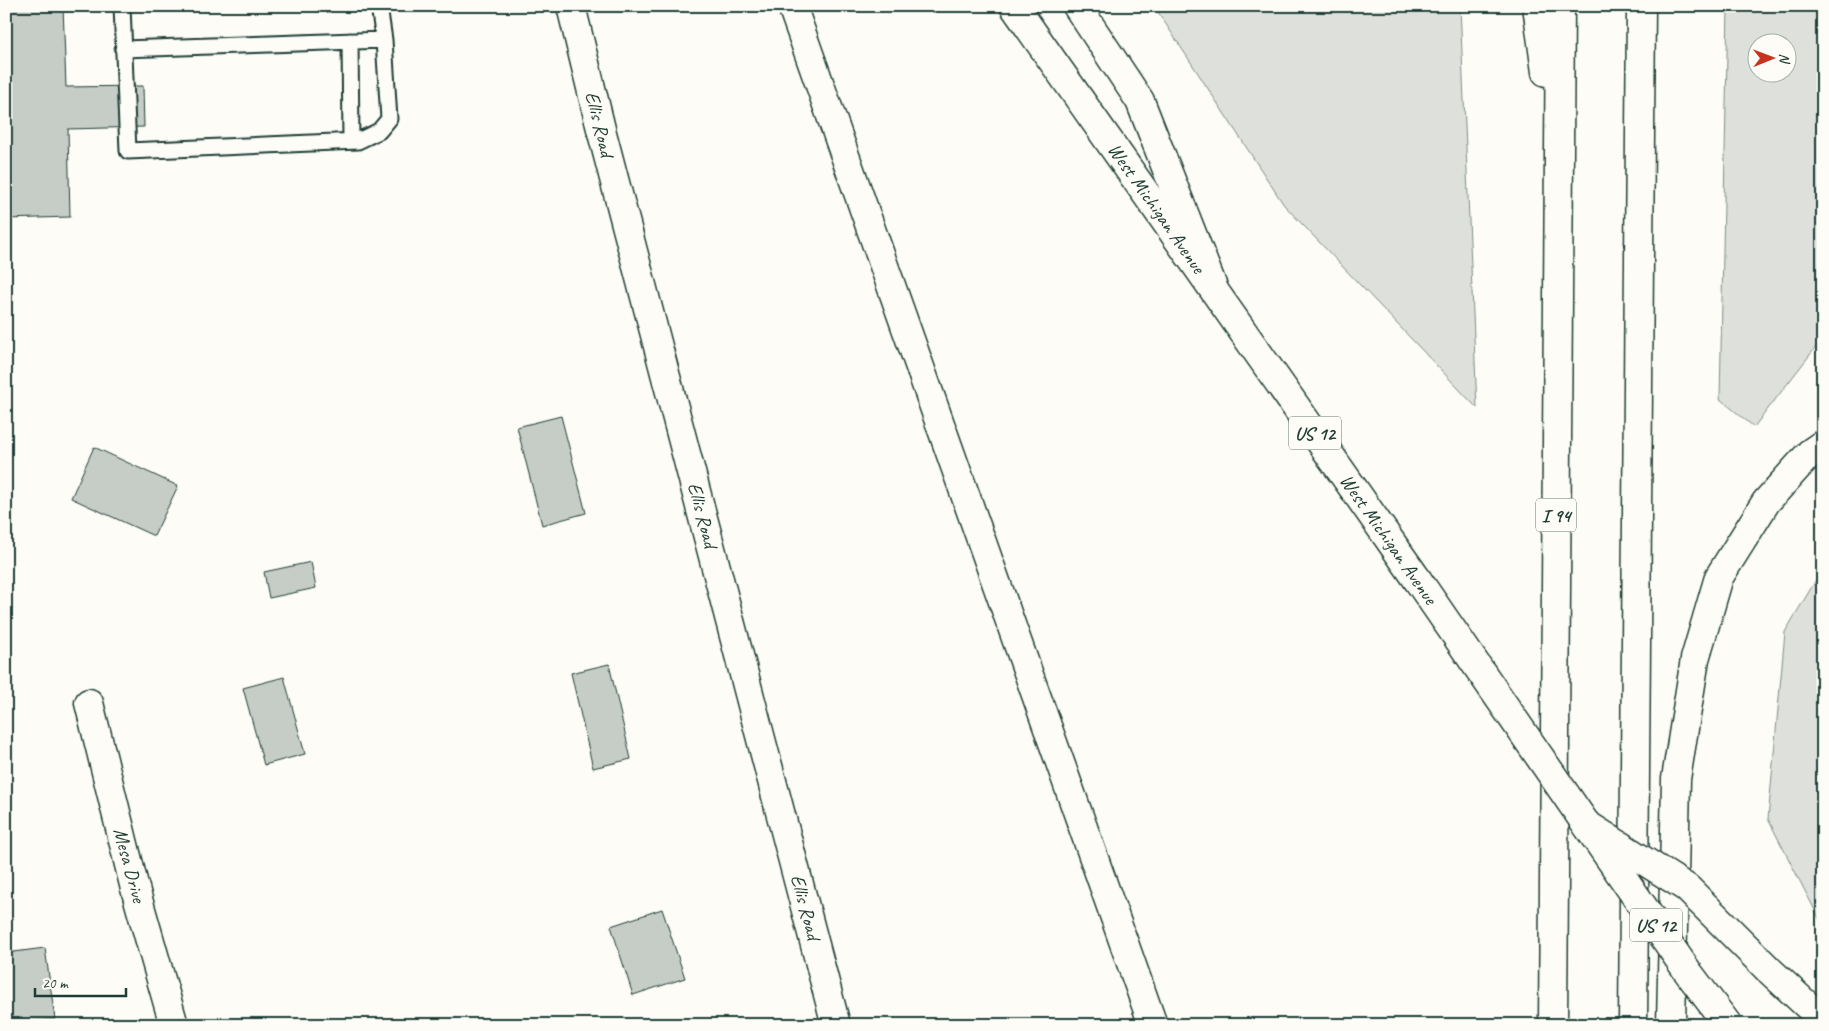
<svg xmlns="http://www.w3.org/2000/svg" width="1829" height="1031" viewBox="0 0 1829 1031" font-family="Caveat,sans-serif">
<rect width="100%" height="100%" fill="#fdfcf7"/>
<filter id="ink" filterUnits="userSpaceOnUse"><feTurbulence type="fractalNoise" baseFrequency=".02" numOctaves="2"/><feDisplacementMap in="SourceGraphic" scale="10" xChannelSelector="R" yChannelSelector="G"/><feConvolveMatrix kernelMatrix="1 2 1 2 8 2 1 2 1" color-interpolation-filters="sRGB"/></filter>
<g filter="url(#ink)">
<!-- green -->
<path fill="#dde0db" stroke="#7e8e88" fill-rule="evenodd" d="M1154,6H1460L1477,408L1284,205Z
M1728,6H1823V345L1816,347L1754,427L1720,399ZM1756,42H1786V72H1756Z
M1823,568V926L1768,819L1785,632Z"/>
<!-- building -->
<path fill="#c6cdc7" stroke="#1f3d34" d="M6,6H63L66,87L143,86L144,127L68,129L70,217L6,219Z
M561,416L586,513L542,525L517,427Z
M94,447L178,486L154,536L71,498Z
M311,562L316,588L269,598L264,572Z
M609,664L631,759L593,768L571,673Z
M284,677L305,754L264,765L243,688Z
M662,909L685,978L633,995L611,926Z
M45,948L55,1019L12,1024L6,989V953Z"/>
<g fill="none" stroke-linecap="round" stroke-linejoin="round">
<!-- service casing -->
<g stroke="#1f3d34" stroke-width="19">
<path id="service" d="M122,6L128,151L358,141L379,131L389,119L384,40L379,6
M350,41L351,141
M123,49L384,40"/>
</g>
<!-- minor casing -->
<g stroke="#1f3d34" stroke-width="31">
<path id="minor" d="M89,703L134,885L174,1025"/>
</g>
<!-- tertiary casing -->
<g stroke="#1f3d34" stroke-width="31">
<path id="tertiary" d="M571,6L602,133L836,1025"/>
</g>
<!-- trunk casing -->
<g stroke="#1f3d34" stroke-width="31">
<path id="trunk" d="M1014,6L1417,579"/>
</g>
<!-- motorway casing -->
<g stroke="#1f3d34" stroke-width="31">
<path id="motorway" d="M792,6L1153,1025
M1077,6L1140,101L1213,287
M1537,6L1546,72
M1768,969L1823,1020
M1553,1025L1560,6
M1633,1025L1641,6
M1671,1025L1676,779L1695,659L1719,577L1766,502L1810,453L1823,444"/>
</g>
<!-- service -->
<use href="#service" stroke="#fdfcf7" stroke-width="15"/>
<!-- minor -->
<use href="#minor" stroke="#fdfcf7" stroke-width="28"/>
<!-- tertiary -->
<use href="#tertiary" stroke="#fdfcf7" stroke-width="28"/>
<!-- trunk -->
<use href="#trunk" stroke="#fdfcf7" stroke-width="28"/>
<!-- motorway -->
<use href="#motorway" stroke="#fdfcf7" stroke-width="28"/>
<!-- trunk-bridge casing -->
<g stroke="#1f3d34" stroke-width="31" stroke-linecap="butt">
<path id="trunk-bridge" d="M1417,579L1688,972L1728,1025"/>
</g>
<!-- motorway-bridge casing -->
<g stroke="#1f3d34" stroke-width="31" stroke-linecap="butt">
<path id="motorway-bridge" d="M1586,824L1687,888L1768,969"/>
</g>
<!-- trunk-bridge -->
<use href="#trunk-bridge" stroke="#fdfcf7" stroke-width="28"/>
<!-- motorway-bridge -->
<use href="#motorway-bridge" stroke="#fdfcf7" stroke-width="28"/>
</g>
</g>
<g text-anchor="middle" stroke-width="4.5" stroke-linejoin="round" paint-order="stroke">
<!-- shield labels -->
<g fill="#fdfcf7" stroke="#62766e" stroke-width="1">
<rect x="1289" y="416.5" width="52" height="33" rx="4"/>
<rect x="1536" y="498.5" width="40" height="33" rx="4"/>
<rect x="1630" y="908.5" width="52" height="33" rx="4"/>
</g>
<g font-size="19" font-weight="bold" fill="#1f3d34">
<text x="1315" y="440">US 12</text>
<text x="1556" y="522">I 94</text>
<text x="1656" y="932">US 12</text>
</g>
<!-- street labels -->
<g font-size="20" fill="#1f3d34" stroke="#fdfcf7">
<text transform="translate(600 124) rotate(76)" y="7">Ellis Road</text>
<text transform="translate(1157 208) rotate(55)" y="7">West Michigan Avenue</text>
<text transform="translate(703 515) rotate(75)" y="7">Ellis Road</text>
<text transform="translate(1389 539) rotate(55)" y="7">West Michigan Avenue</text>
<text transform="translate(130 865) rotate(75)" y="7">Mesa Drive</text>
<text transform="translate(806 907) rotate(75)" y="7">Ellis Road</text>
</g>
</g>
<!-- margin -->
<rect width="1829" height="1031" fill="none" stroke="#fdfcf7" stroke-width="25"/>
<rect x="12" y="12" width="1804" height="1006" fill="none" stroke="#1f3d34" stroke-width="2" filter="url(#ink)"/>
<!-- north arrow -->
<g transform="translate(1772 58) rotate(89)"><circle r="24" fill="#fdfcf7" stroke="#a4b0a9"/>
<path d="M0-4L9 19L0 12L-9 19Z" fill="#c8321e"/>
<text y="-8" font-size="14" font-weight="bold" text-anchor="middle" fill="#1f3d34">N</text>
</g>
<!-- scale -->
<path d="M35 988v8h91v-8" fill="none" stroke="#1f3d34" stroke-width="2.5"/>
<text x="42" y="988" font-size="15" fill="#1f3d34" stroke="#fdfcf7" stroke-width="4" paint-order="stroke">20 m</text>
</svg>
